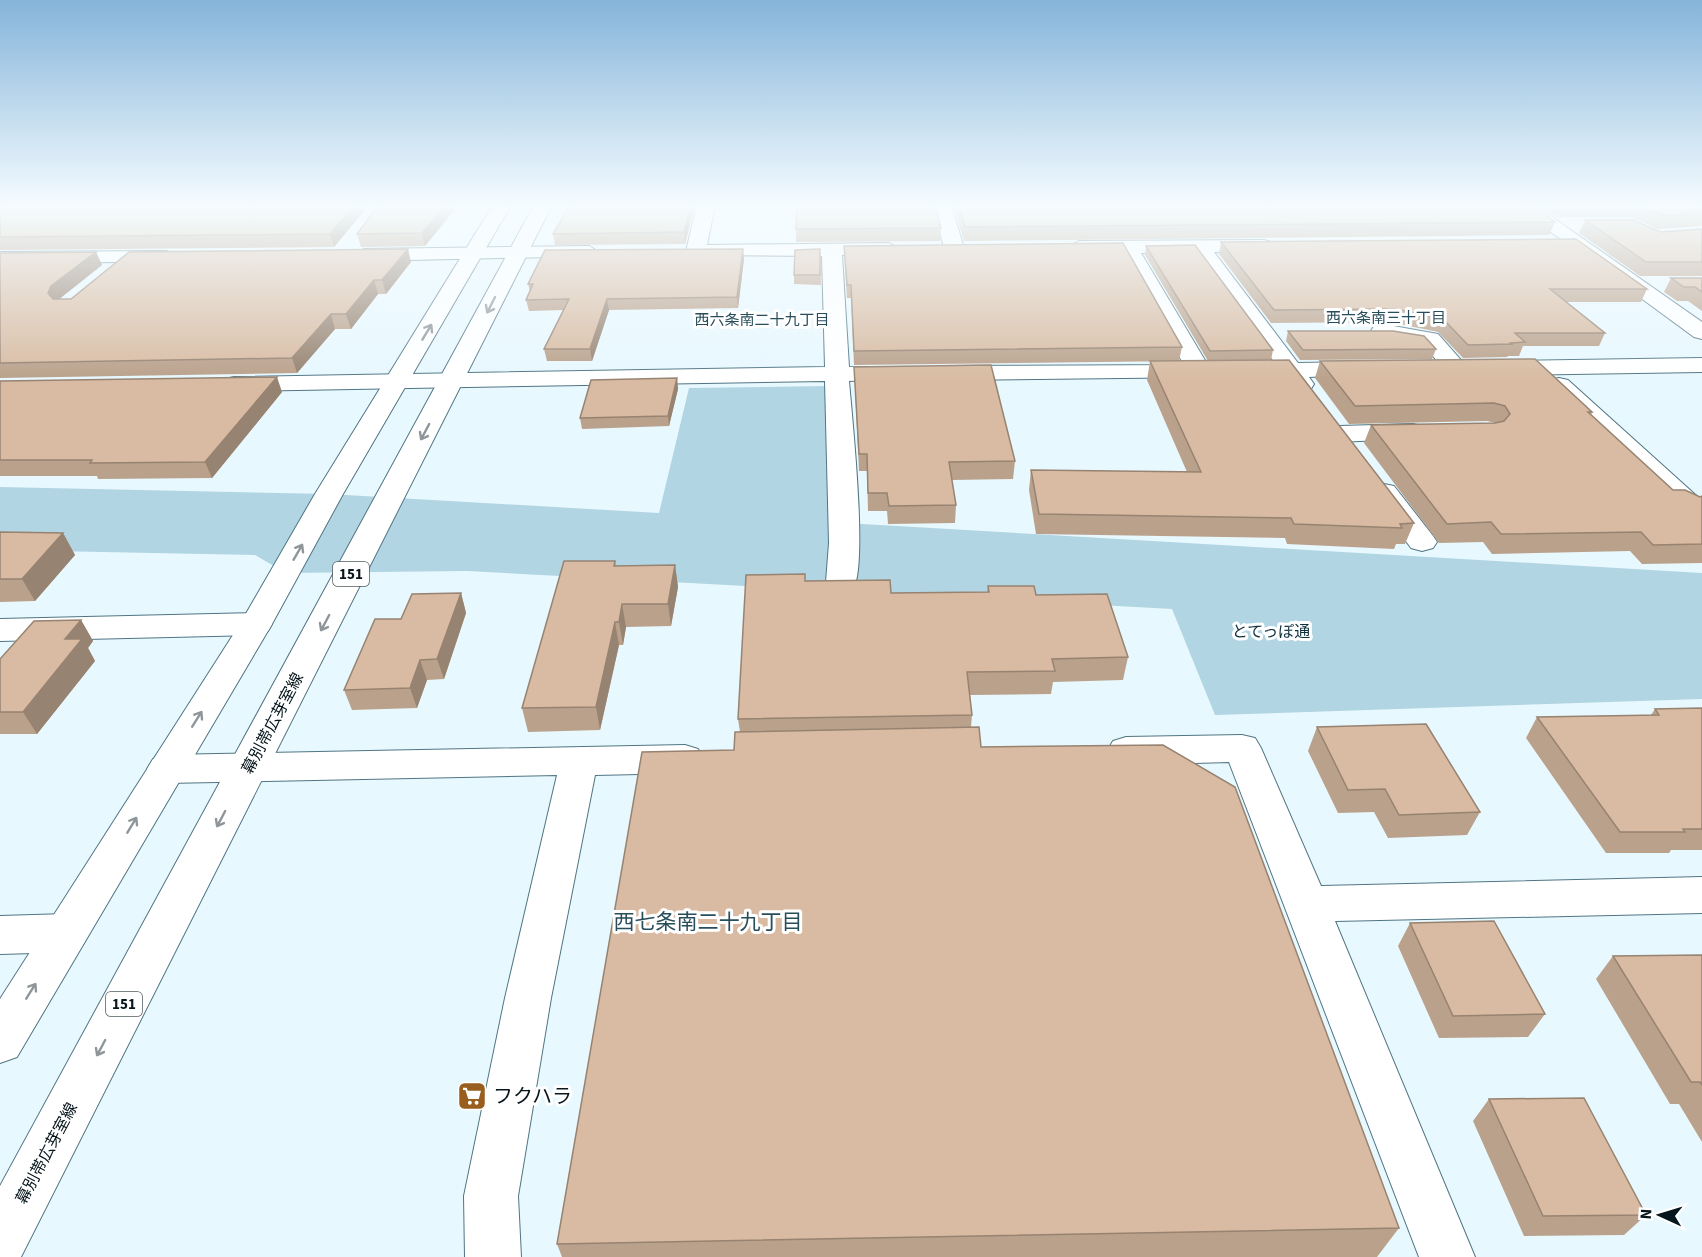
<svg xmlns="http://www.w3.org/2000/svg" width="1702" height="1257" viewBox="0 0 1702 1257" font-family="'Source Sans 3','Noto Sans JP',sans-serif">
<rect width="100%" height="100%" fill="#e8f8ff"/>
<!-- green -->
<path fill="#b2d5e3" d="M828,386V522L1702,573V699L1215,715L1172,609L467,571L286,573L255,555L0,550V487L329,494L659,513L689,388Z"/>
<g fill="none" stroke-linecap="round" stroke-linejoin="round">
<!-- minor casing -->
<g stroke="#507583" stroke-width="2">
<path id="minor" d="M697,205H715L707,245L889,243L899,249L889,255H842L849,367L907,368L911,373L907,378L849,381C852,417 868,566 853,589L842,592L831,589L826,582L829,543L825,381L234,391L225,389L222,384L225,379L234,377L825,367L822,256L689,255L686,251Z
M933,205H951L964,248L961,252H947L944,248Z
M1514,205H1535L1702,322V339L1694,337Z
M1264,240L1271,242L1274,246L1271,250L1214,252L1298,363L1361,362L1369,364L1373,369L1369,374L1309,377L1314,384L1311,389C1297,393 1293,388 1285,378L1243,376L1239,371L1243,366L1275,363L1194,252L1141,253L1212,372L1208,377L948,380L940,378L936,373L940,368L948,366L1184,365L1121,253H1079L1069,247L1079,241Z
M589,246L599,252L596,256L365,261L358,259L355,255L358,251L365,249Z
M166,251L173,253L176,257L173,261L0,264V252Z
M1382,324L1438,334L1468,368L1464,373H1448L1423,345L1374,336L1371,331L1374,326Z
M1702,358V372L1500,375L1492,373L1488,368L1492,363L1500,361Z
M1559,378L1568,380L1700,499V511L1690,514L1680,511L1550,390L1547,385L1550,380Z
M1413,424L1422,426L1426,432L1422,438L1339,442L1330,440L1326,434L1330,428L1339,426Z
M1384,484L1394,486L1433,536L1437,542L1433,548L1422,551L1411,548L1370,492L1374,486Z
M256,613L268,617L272,624L268,631L256,635L0,641V619Z
M1242,735L1255,738L1261,748L1321,886L1702,877V913L1335,921L1475,1257H1419L1229,762L1126,765L1113,761L1107,751L1113,741L1126,737Z
M685,745L698,749L704,759L698,769L685,773L595,775L551,998L518,1196L521,1257H465L464,1196L505,998L557,775L166,783L153,779L147,769L153,759L166,755Z
M67,914L82,920L89,933L82,946L67,952L0,954V916Z"/>
</g>
<!-- major casing -->
<g stroke="#507583" stroke-width="2">
<path id="major" d="M493,205H511L343,494L272,624L17,1057L0,1063V999L240,624L315,494Z
M534,205H552L21,1257H0V1186Z"/>
</g>
<!-- minor -->
<use href="#minor" fill="#fff" fill-rule="evenodd"/>
<!-- major -->
<use href="#major" fill="#fff" fill-rule="evenodd"/>
</g>
<!-- wall -->
<path fill="#baa18b" d="M0,205H369L334,247L0,250Z
M379,205H455L456,208L425,246L361,247L357,234Z
M695,205L685,244L555,245L553,234Z
M953,205H1532L1555,222L1549,235L964,241Z
M1539,205H1702V226L1658,229L1631,217H1556Z
M1585,220L1661,232L1702,229V276H1640L1579,233Z
M941,228L940,241L796,242V229Z
M1221,242L1647,289L1641,302H1566L1605,333L1599,346H1523L1519,356H1508L1507,357L1463,358L1438,332L1390,322L1271,323L1219,254Z
M844,246L1182,347L1179,361L854,365L851,298H847Z
M1146,246L1273,350L1271,360L1414,523L1405,544H1396L1394,549L1287,544L1285,538L1036,534L1029,490L1031,470L1187,472L1147,380L1150,361H1208L1145,255Z
M820,249L821,285L794,284V275Z
M96,252L102,265L59,299H71L411,262L386,294H378L351,329H335L297,373L0,378V253Z
M744,259L738,308L609,310L592,361H547L544,349L563,310L529,311L526,300L530,292L528,284Z
M1671,278H1702V311L1688,301H1677L1664,292Z
M1288,331L1436,349L1432,359L1300,360L1286,341Z
M1320,361L1592,412L1591,415L1673,490L1700,497L1702,496V563L1642,564L1630,551L1492,554L1483,542L1439,543L1364,443L1371,425L1495,423L1487,421L1349,424L1315,378Z
M854,367L1015,461L1013,479L952,480L956,505L955,523L888,524L887,511H868L867,471H859Z
M677,378L678,389L669,426L582,429L580,418Z
M0,381L282,392L212,478L98,479L97,476H0Z
M0,532L63,533L75,555L35,601L0,602Z
M615,561L616,566L675,565L678,587L671,626L626,627L623,645H619L600,730L528,732L522,708Z
M805,581L891,593L987,592L988,586L1036,595L1128,657L1123,680L1053,682L1051,694L970,695L972,715L971,727L981,747L1399,1228L1377,1257H562L557,1244L734,750L740,732L738,719Z
M461,593L466,613L444,679L427,680L417,708L352,710L344,690L401,619Z
M81,620L93,641L88,648L95,661L37,734H0V659Z
M1702,708V850H1671L1669,853H1606L1526,738L1537,717L1651,715L1655,709Z
M1317,727L1480,812L1467,835L1388,838L1374,812L1338,813L1308,751Z
M1410,923L1545,1014L1528,1037L1439,1038L1398,946Z
M1702,955V1142L1679,1104H1670L1596,979L1613,956Z
M1489,1099L1646,1215L1624,1235L1524,1236L1473,1121Z"/>
<!-- shaded-wall -->
<path fill="#978371" d="M355,205H369L334,247L330,234Z
M446,205H455L456,208L425,246L422,233Z
M691,205H695L685,244L684,232Z
M408,249L411,262L386,294L382,280Z
M743,249L744,259L738,308L737,297Z
M96,252L102,265L58,300L55,307L48,293L51,286Z
M374,280L378,294L351,329L346,314Z
M607,299L609,310L592,361L590,349Z
M331,314L335,329L297,373L292,358Z
M277,377L282,392L212,478L205,462Z
M677,378L678,389L669,426L668,416Z
M63,533L75,555L35,601L22,579Z
M675,565L678,587L671,626L668,604Z
M461,593L466,613L444,679L437,659Z
M622,604L626,627L623,645L619,622Z
M81,620L93,641L88,648L95,661L37,734L23,712L65,639Z
M615,622L619,645L600,730L596,707Z
M420,660L427,680L417,708L410,688Z"/>
<!-- building -->
<path fill="#d8bba2" stroke="#978371" stroke-width="1.5" d="M0,205H355L330,234L0,237Z
M379,205H446L422,233L357,234Z
M570,205H691L684,232L553,234Z
M797,205H935L941,228L796,229Z
M958,205H1532L1555,222L965,227Z
M1639,205H1702V213L1665,216Z
M1585,220H1633L1661,232L1702,229V262H1646Z
M1576,239L1647,289H1550L1605,333H1515L1525,342L1511,343L1513,344L1468,345L1443,319L1395,309L1274,310L1221,242Z
M1123,243L1182,347L854,351L851,285H847L844,246Z
M1195,245L1273,350L1210,351L1146,246Z
M408,249L382,280H374L346,314H331L292,358L0,363V253L96,252L51,286L48,293L53,299H71L129,252Z
M743,249L737,297L607,299L590,349H544L569,299L526,300L533,284H528L545,250Z
M820,249V275H794L795,250Z
M1671,278H1702V292L1695,287H1684Z
M1288,331H1393L1424,336L1436,349L1303,350Z
M1535,359L1592,412H1588L1673,490H1685L1700,497L1702,496V544L1653,545L1641,532L1501,534L1491,522L1447,524L1371,425L1495,423L1504,421L1510,414L1505,406L1494,403L1355,406L1320,361Z
M1289,360L1414,523L1400,524L1402,528L1294,524L1291,518L1039,514L1031,470L1201,472L1150,361Z
M991,365L1015,461L949,462L956,505L889,506L887,493H868L867,454H859L854,367Z
M277,377L205,462L90,463L92,460H0V381Z
M677,378L668,416L580,418L591,380Z
M0,532L63,533L22,579H0Z
M564,561H615L614,566L675,565L668,604H622L619,622H615L596,707L522,708Z
M805,574V581L890,580L891,593L989,592L988,586H1034L1036,595L1107,594L1128,657L1052,659L1055,671L967,672L972,715L738,719L746,575Z
M461,593L437,659L420,660L410,688L344,690L375,619H401L412,594Z
M81,620L65,639H82L23,712H0V659L34,621Z
M1702,708V829H1683L1685,832H1620L1537,717L1659,715L1655,709Z
M1426,724L1480,812L1399,815L1385,789L1348,790L1317,727Z
M979,727L981,747L1163,745L1235,787L1399,1228L557,1244L642,752L734,750L735,732Z
M1494,921L1545,1014L1453,1016L1410,923Z
M1702,955V1085L1700,1082H1691L1613,956Z
M1584,1098L1646,1215L1543,1216L1489,1099Z"/>
<!-- one-way arrows -->
<defs><path id="oneway-shaft" d="M-6 0H5M1.5-3L5.5 0L1.5 3" fill="none" stroke-width="1.6" stroke-linecap="round" stroke-linejoin="round" transform="scale(1.5)"/></defs>
<g stroke="#8f9699">
<use href="#oneway-shaft" transform="translate(491 305) rotate(117)"/>
<use href="#oneway-shaft" transform="translate(427 332) rotate(-59)"/>
<use href="#oneway-shaft" transform="translate(425 432) rotate(118)"/>
<use href="#oneway-shaft" transform="translate(298 552) rotate(-60)"/>
<use href="#oneway-shaft" transform="translate(325 623) rotate(118)"/>
<use href="#oneway-shaft" transform="translate(197 719) rotate(-58)"/>
<use href="#oneway-shaft" transform="translate(221 819) rotate(118)"/>
<use href="#oneway-shaft" transform="translate(132 825) rotate(-59)"/>
<use href="#oneway-shaft" transform="translate(31 991) rotate(-58)"/>
<use href="#oneway-shaft" transform="translate(101 1048) rotate(118)"/>
</g>
<!-- sky -->
<linearGradient id="sky" x2="0" y2="1"><stop stop-color="#85b4da"/><stop offset="0.54" stop-color="#f5fcff"/><stop offset="1" stop-color="#f5fcff" stop-opacity="0"/></linearGradient>
<rect width="1702" height="381" fill="url(#sky)"/>
<!-- icons -->
<defs>
<g id="supermarket-square" transform="scale(1.5)"><rect x="-9" y="-9" width="18" height="18" rx="4" fill="#995d1e" stroke="#fff"/><path d="M-6-5.5h2.5l.6 2H6L4.5 2H-2.5L-4.4-4H-6ZM-1.5 3.2a1.3 1.3 0 1 0 .1 0ZM3 3.2a1.3 1.3 0 1 0 .1 0Z" fill="#fff"/></g>
</defs>
<g fill-rule="evenodd">
<use href="#supermarket-square" x="472" y="1096"/>
</g>
<g text-anchor="middle" stroke-width="6" stroke-linejoin="round" paint-order="stroke">
<!-- far-neighbourhood labels -->
<g font-size="15" fill="#294e5b" stroke="#fff">
<text x="1386" y="323">西六条南三十丁目</text>
<text x="762" y="325">西六条南二十九丁目</text>
</g>
<!-- shield labels -->
<g fill="#fff" stroke="#515c60" stroke-width="1.5">
<rect x="333" y="562" width="36" height="24" rx="4.5"/>
<rect x="106" y="992" width="36" height="24" rx="4.5"/>
</g>
<g font-size="15" font-weight="bold" fill="#07161c">
<text x="351" y="579">151</text>
<text x="124" y="1009">151</text>
</g>
<!-- park labels -->
<g font-size="16" fill="#0e313d" stroke="#fff">
<text x="1271" y="637">とてっぽ通</text>
</g>
<!-- street labels -->
<g font-size="16" fill="#07161c" stroke="#fff">
<text transform="translate(272 723) rotate(-62)" y="6">幕別帯広芽室線</text>
<text transform="translate(46 1153) rotate(-62)" y="6">幕別帯広芽室線</text>
</g>
<!-- near-poi labels -->
<g font-size="20" fill="#07161c" stroke="#fff" text-anchor="start">
<text x="493" y="1103">フクハラ</text>
</g>
<!-- near-neighbourhood labels -->
<g font-size="21" fill="#294e5b" stroke="#fff">
<text x="708" y="929">西七条南二十九丁目</text>
</g>
</g>
<!-- north arrow -->
<g transform="translate(1660 1215) rotate(274)" stroke="#ffffff" stroke-width="4.5" paint-order="stroke">
<path d="M0-4.5L10 22L0 15L-10 22Z" fill="#07161c"/>
<text y="-9" font-size="16" font-weight="bold" text-anchor="middle" fill="#07161c">N</text>
</g>
</svg>
